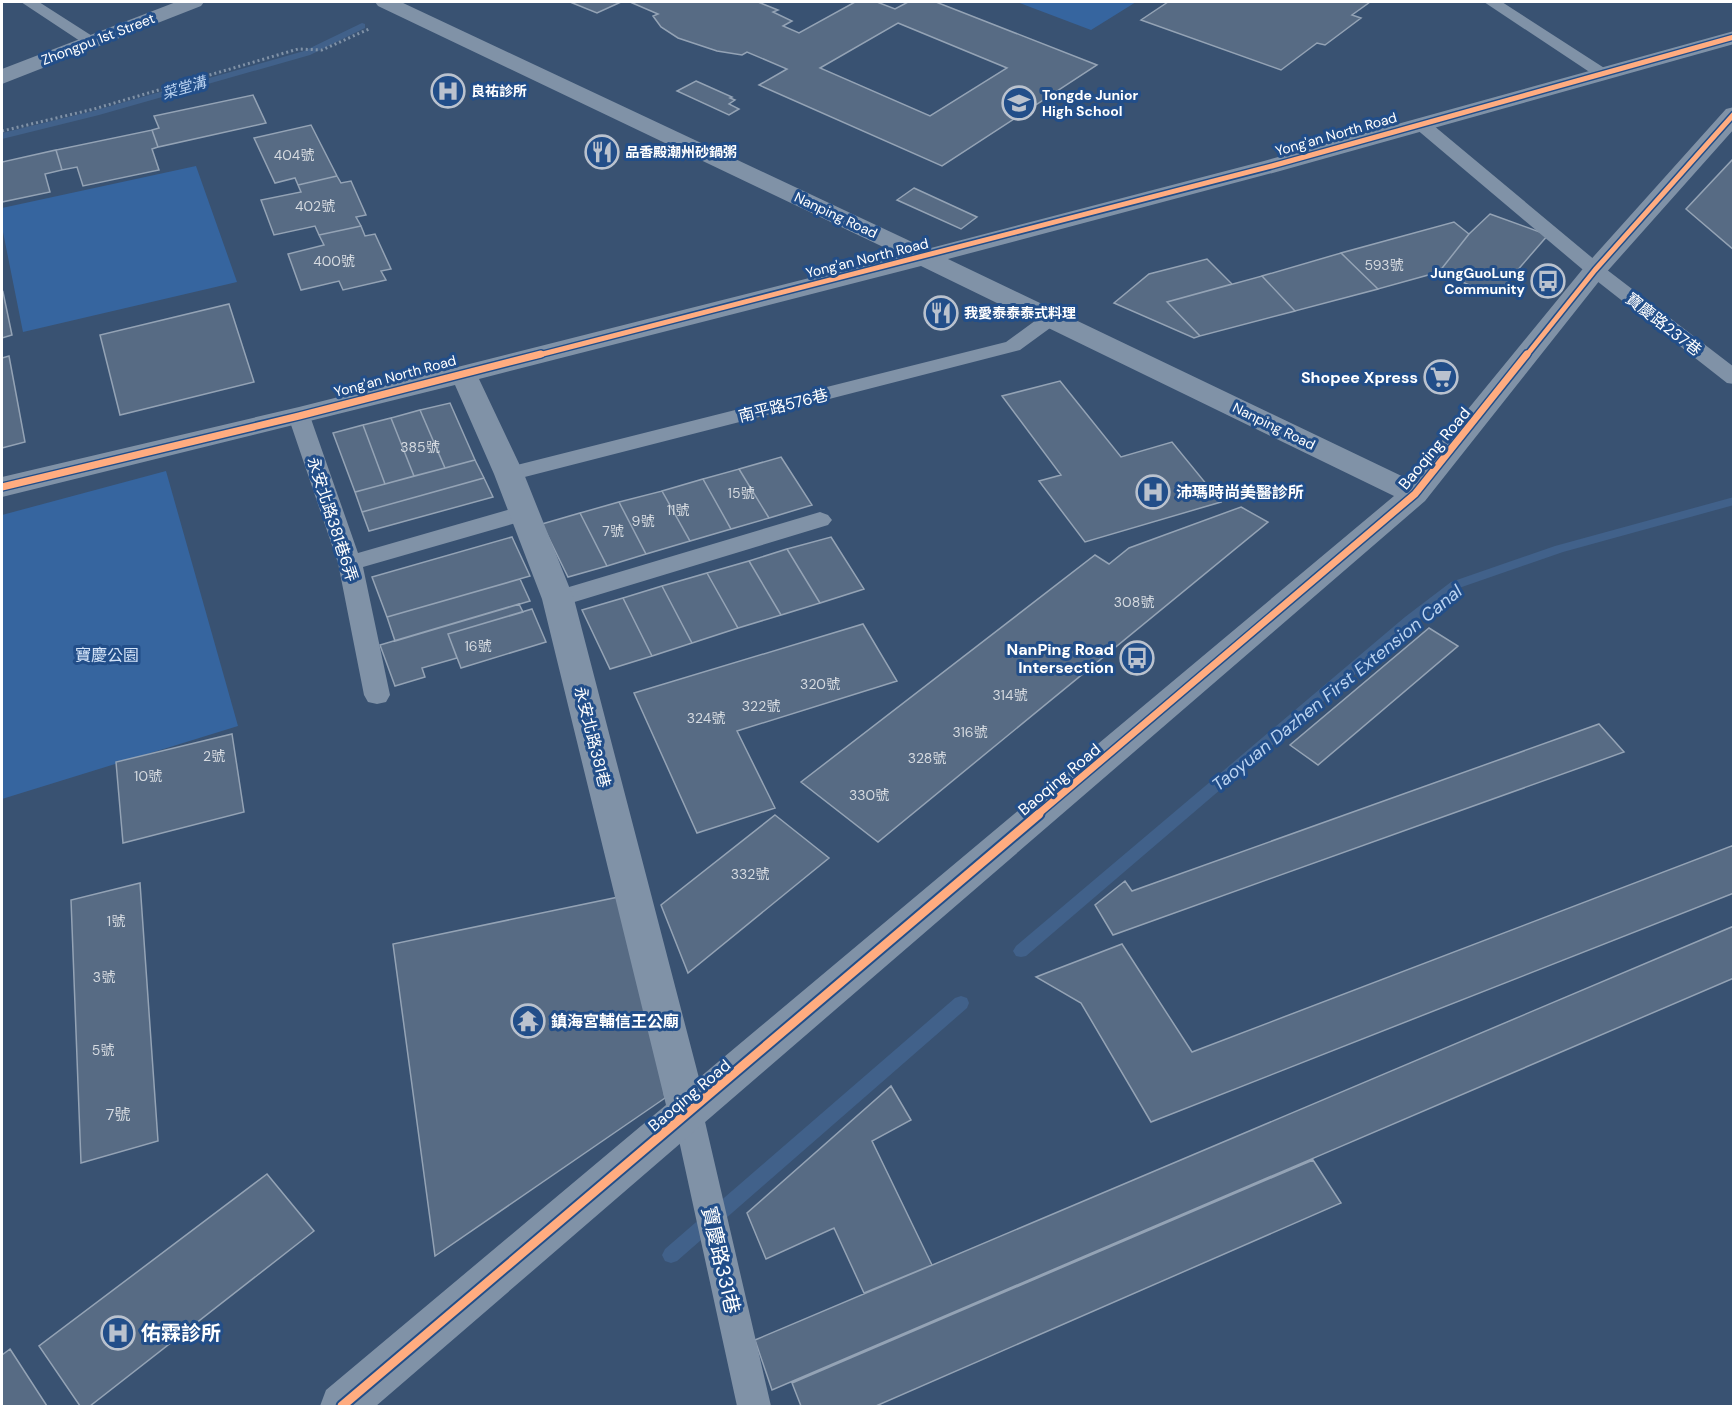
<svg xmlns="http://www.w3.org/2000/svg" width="1735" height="1408" viewBox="0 0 1735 1408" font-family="'DM Sans','Noto Sans TC',sans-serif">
<rect width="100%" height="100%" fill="#395272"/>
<!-- green -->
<path fill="#36659f" d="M1017,2H1136L1091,30Z
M196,166L237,282L23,332L2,227V208Z
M166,471L238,726L2,799V515Z"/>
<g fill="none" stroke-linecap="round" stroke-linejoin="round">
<!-- stream -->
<path fill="#41618a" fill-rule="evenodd" d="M362,23L365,24V28L310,55L99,115L2,139V133L93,111L304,51Z
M1734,497V505L1563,552L1459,588L1415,623L1026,956L1021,957L1016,956L1013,951L1016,946L1405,617L1451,582L1555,546Z
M961,996L967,998L969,1003L967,1008L677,1261L671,1263L665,1261L662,1255L665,1249L955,998Z"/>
</g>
<!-- building -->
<path fill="#576b84" stroke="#94a3b5" stroke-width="1.5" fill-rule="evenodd" d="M570,2H621L597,13Z
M630,2H758L778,10L773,12L792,21L783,26L799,33L855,2H877L895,9L908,2H936L1097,65L942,166L759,85L787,69L747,52L742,55L717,51L678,38L661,27L653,16L658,14ZM898,23L1007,68L930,116L820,68Z
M1168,2H1370L1352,15L1361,18L1325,45L1317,43L1281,70L1141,20Z
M696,81L732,97L730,98L735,100L729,104L739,109L729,115L677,91Z
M253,95L266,123L158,147L152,130L159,128L154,116Z
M311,125L337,176L298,185L295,178L275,183L254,138Z
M152,130L158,147L152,149L159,170L83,186L77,167L62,170L56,150Z
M56,150L62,170L45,174L50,192L2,202V162Z
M1734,158V250L1686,209Z
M337,176L341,183L351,181L366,215L356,217L361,226L319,235L315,226L274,235L261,200L301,192L298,185Z
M914,188L977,217L961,229L897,200Z
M1490,214L1548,235L1495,296L1439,272L1469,234Z
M1454,222L1469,234L1439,272L1378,289L1341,253Z
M361,226L365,236L375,234L391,269L381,271L386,280L343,290L339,281L301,290L288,254L324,245L319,235Z
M1341,253L1378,289L1295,311L1262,276Z
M1207,259L1232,284L1167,302L1200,336L1194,338L1114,303L1149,274Z
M1262,276L1295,311L1200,336L1167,302Z
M3,292L12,335L2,338V293Z
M229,304L254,382L120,415L100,335Z
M9,356L25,442L2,448V358Z
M1060,381L1121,457L1172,442L1221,502L1085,542L1039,481L1061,475L1002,396Z
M450,403L475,460L445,468L420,410Z
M420,410L445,468L414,476L391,418Z
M391,418L414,476L385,484L363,425Z
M363,425L385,484L355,492L333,433Z
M781,457L812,505L769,518L739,469Z
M475,460L484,478L362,512L355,492Z
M739,469L769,518L731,529L703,479Z
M484,478L493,497L369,531L362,512Z
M703,479L731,529L690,541L662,491Z
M662,491L690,541L646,554L619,502Z
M619,502L646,554L607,566L580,513Z
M1241,507L1268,522L878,842L801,782L1095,555L1109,564L1129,548Z
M580,513L607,566L568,577L542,524Z
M512,537L530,576L387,617L372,577Z
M831,537L864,589L820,603L787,549Z
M787,549L820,603L781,615L749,561Z
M749,561L781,615L738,628L707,573Z
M707,573L738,628L692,643L662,586Z
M520,579L530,601L395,641L387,617Z
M662,586L692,643L652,656L623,598Z
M623,598L652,656L610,669L582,610Z
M519,604L523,612L448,634L457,658L422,668L425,677L395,686L380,645Z
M532,609L546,642L461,668L448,634Z
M863,624L897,681L737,731L775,808L697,833L634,693Z
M1429,628L1458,646L1318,765L1290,745Z
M1599,724L1624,752L1113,935L1095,905L1125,881L1132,891Z
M232,734L244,812L123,843L116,762Z
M775,815L829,858L688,973L661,905Z
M1734,845V893L1151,1122L1081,1003L1036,977L1122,944L1192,1052Z
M140,883L158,1141L81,1163L71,900Z
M633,894L665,1098L435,1256L393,944Z
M1734,926V978L772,1390L755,1340Z
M891,1086L911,1120L872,1141L932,1265L864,1293L834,1228L766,1259L747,1213Z
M1313,1160L1341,1203L876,1406H801L792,1383Z
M267,1174L314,1231L90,1406H80L39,1346Z
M10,1349L47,1406H2V1355Z"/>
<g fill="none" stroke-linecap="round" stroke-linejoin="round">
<!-- path -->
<path stroke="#8092a7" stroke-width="3" stroke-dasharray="2 3" stroke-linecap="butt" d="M2,131L94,109L298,49L322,50L369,29"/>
<!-- lane -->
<path fill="#8092a7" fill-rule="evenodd" d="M21,2H39L100,41L98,45H86Z
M1484,2H1502L1612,73L1609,77H1597Z
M1421,119L1427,120L1602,266L1734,367V384L1727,383L1588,274L1415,128L1412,124L1415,120Z
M1050,313L1057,315L1060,319L1057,323L1020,350L509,481L501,479L498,474L501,469L509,467L1006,342L1043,315Z
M299,409L307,411L310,416L358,553L525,505L533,508L536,513L533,518L363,567L390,695L386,702L377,704L368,702L364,695L338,563L288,416L291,411Z
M820,512L828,515L832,520L828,525L558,607L549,605L546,599L549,593Z
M688,1099L699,1103L703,1113L771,1406H737L673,1113L677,1103Z"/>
<!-- street -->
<path fill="#8092a7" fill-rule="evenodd" d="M176,2H204L201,6L2,84V69Z
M375,2H401L927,249L1264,161L1734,31V44L1280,171L948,259L1410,480L1586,265L1726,109L1734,107V129L1604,275L1425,501L376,1406H320L326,1390L666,1105L542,599L494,474L455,385L2,497V477L299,407L900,255L378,6ZM921,266L1394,496L699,1078L574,599L524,474L479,379Z"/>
<!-- cycleway-far2 casing -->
<g stroke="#224e89" stroke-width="8">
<path id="cycleway-far2" d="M535,356L1272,166L1734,37
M1526,356L1595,270L1734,114"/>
</g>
<!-- cycleway-far1 casing -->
<g stroke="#224e89" stroke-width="10">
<path id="cycleway-far1" d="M2,487L299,416L541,354
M1037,815L1415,494L1527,354"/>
</g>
<!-- cycleway casing -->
<g stroke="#224e89" stroke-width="13">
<path id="cycleway" d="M342,1406L1039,814"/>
</g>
<!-- cycleway-far2 -->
<use href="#cycleway-far2" stroke="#ffac80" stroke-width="5"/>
<!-- cycleway-far1 -->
<use href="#cycleway-far1" stroke="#ffac80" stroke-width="7"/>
<!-- cycleway -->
<use href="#cycleway" stroke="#ffac80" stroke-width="9"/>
</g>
<!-- icons -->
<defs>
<g id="hospital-ring" transform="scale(1.725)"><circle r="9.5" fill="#224e89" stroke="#bac2ce" stroke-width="1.5"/><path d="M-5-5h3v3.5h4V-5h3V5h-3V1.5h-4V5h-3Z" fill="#bac2ce"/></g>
<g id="school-ring" transform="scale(1.725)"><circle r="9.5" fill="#224e89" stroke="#bac2ce" stroke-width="1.5"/><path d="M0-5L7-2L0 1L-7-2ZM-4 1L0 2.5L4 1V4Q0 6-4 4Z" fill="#bac2ce"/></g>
<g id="restaurant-ring" transform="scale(1.725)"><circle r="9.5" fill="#224e89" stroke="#bac2ce" stroke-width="1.5"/><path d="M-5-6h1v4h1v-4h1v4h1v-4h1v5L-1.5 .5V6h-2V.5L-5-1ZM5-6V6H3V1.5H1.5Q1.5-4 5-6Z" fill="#bac2ce"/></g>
<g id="bus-ring" transform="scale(1.725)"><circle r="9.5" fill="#224e89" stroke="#bac2ce" stroke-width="1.5"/><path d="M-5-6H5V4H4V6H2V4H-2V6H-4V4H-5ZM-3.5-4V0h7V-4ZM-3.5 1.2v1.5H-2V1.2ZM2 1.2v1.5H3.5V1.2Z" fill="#bac2ce"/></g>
<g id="supermarket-ring" transform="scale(1.725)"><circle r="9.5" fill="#224e89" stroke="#bac2ce" stroke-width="1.5"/><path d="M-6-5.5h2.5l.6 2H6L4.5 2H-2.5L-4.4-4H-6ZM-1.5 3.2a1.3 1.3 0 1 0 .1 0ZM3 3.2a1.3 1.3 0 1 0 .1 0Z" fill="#bac2ce"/></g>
<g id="temple-ring" transform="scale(1.725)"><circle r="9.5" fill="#224e89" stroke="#bac2ce" stroke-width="1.5"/><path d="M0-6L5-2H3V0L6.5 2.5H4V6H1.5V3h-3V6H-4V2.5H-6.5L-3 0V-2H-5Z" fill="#bac2ce"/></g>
</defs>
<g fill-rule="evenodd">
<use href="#hospital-ring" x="448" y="91"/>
<use href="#school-ring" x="1019" y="103"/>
<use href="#restaurant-ring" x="602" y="152"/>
<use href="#bus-ring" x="1548" y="281"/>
<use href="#restaurant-ring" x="941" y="313"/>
<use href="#supermarket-ring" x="1441" y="377"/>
<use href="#hospital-ring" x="1153" y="492"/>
<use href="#bus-ring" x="1137" y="658"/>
<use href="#temple-ring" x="528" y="1021"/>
<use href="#hospital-ring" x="118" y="1333"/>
</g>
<g text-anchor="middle" stroke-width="6" stroke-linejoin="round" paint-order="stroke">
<!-- far-street labels -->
<g font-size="14" fill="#fff" stroke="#224e89">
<text transform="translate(98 39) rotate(-21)" y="5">Zhongpu 1st Street</text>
<text transform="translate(1336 134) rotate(-16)" y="5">Yong'an North Road</text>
<text transform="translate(836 215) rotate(25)" y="5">Nanping Road</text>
<text transform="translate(867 258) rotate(-14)" y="5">Yong'an North Road</text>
<text transform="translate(395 376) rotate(-15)" y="5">Yong'an North Road</text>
<text transform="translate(1274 426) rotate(26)" y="5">Nanping Road</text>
</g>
<!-- far-poi labels -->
<g font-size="14" font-weight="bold" fill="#fff" stroke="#224e89" text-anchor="start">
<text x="471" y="96">良祐診所</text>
<text x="1042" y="100">Tongde Junior<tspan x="1042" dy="16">High School</tspan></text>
<text x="625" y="157">品香殿潮州砂鍋粥</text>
<text x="1525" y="278" text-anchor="end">JungGuoLung<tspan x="1525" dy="16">Community</tspan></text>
<text x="964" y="318">我愛泰泰泰式料理</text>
</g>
<!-- number labels -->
<g font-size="14" fill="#d5dae0">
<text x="294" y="160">404號</text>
<text x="315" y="211">402號</text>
<text x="334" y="266">400號</text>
<text x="1384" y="270">593號</text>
<text x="420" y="452">385號</text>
<text x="741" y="498">15號</text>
<text x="678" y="515">11號</text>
<text x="643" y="526">9號</text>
<text x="613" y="536">7號</text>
<text x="1134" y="607">308號</text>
<text x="478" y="651">16號</text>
<text x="820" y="689">320號</text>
<text x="1010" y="700">314號</text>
<text x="761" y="711">322號</text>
<text x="706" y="723">324號</text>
<text x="970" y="737">316號</text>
<text x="214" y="761">2號</text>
<text x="927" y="763">328號</text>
<text x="148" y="781">10號</text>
<text x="869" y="800">330號</text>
<text x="750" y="879">332號</text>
<text x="116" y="926">1號</text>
<text x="104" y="982">3號</text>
<text x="103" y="1055">5號</text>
</g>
<!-- far-water labels -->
<g font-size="15" font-style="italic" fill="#bad3f1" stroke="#224e89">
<text transform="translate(184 88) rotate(-16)" y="5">菜堂溝</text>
</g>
<!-- street labels -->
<g font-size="16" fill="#fff" stroke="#224e89">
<text transform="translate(1664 324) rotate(38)" y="6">寶慶路237巷</text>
<text transform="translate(783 405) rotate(-14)" y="6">南平路576巷</text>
<text transform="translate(1434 448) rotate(-50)" y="6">Baoqing Road</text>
<text transform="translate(333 519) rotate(72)" y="6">永安北路381巷6弄</text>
<text transform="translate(593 737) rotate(76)" y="6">永安北路381巷</text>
<text transform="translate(1059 779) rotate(-40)" y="6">Baoqing Road</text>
<text transform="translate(689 1095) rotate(-40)" y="6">Baoqing Road</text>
</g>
<!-- poi labels -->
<g font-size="16" font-weight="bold" fill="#fff" stroke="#224e89" text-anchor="end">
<text x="1418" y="383">Shopee Xpress</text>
<text x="1176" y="498" text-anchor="start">沛瑪時尚美醫診所</text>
<text x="1114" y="655">NanPing Road<tspan x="1114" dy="18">Intersection</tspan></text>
<text x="551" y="1027" text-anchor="start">鎮海宮輔信王公廟</text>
</g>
<!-- park labels -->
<g font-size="16" fill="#d3e3f8" stroke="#224e89">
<text x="107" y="661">寶慶公園</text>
</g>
<!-- near-number labels -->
<g font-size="16" fill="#d5dae0">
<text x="118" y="1120">7號</text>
</g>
<!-- water labels -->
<g font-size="18" font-style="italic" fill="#bad3f1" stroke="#224e89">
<text transform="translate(1337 688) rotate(-39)" y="6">Taoyuan Dazhen First Extension Canal</text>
</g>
<!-- near-street labels -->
<g font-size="20" fill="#fff" stroke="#224e89">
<text transform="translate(721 1260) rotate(77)" y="7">寶慶路331巷</text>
</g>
<!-- near-poi labels -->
<g font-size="20" font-weight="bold" fill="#fff" stroke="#224e89" text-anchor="start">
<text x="141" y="1340">佑霖診所</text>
</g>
</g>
<!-- border -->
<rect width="1735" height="1408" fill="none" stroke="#ffffff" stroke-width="6"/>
</svg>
